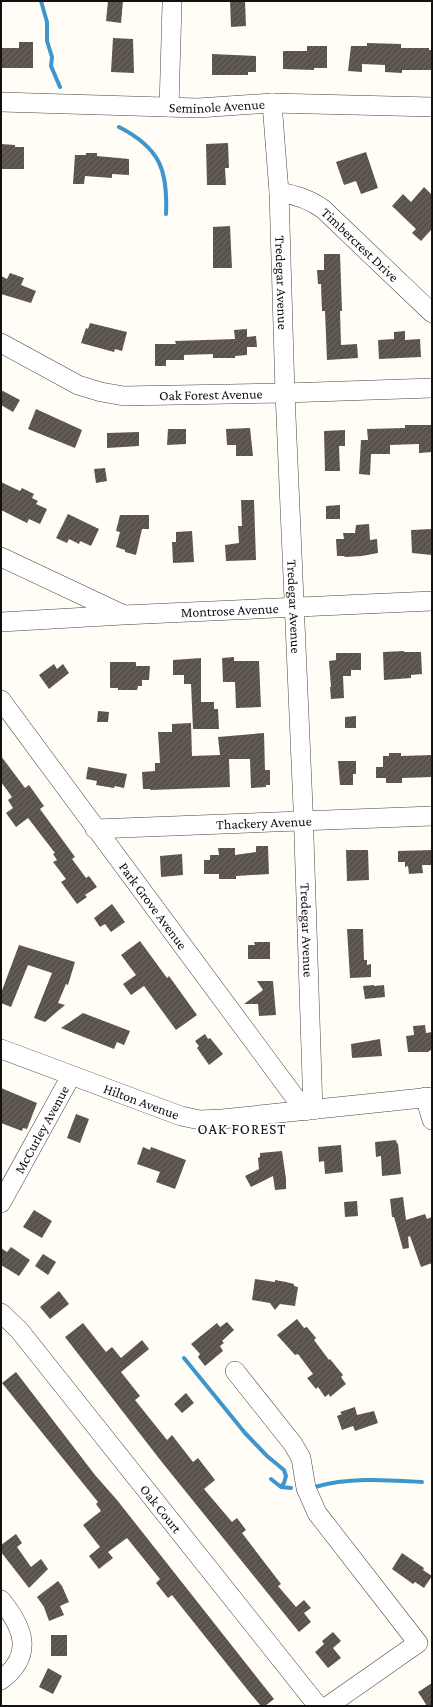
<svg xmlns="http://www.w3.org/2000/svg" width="433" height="1707" viewBox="0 0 433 1707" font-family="'Crimson Pro',serif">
<defs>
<pattern id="building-hatch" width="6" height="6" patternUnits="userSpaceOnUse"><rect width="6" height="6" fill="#5a524d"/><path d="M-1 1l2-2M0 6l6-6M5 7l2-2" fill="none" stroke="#6d6662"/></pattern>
</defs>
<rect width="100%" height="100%" fill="#fffdf5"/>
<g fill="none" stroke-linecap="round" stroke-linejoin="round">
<!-- stream -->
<path stroke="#3f96cf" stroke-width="4" d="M41,1L47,22V41L52,57L51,66L60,87
M119,127C160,148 168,170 166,214
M184,1358L245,1433L267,1456L284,1470L286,1476L284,1483L281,1487
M271,1479L281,1487L291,1488
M315,1487C349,1477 387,1480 422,1482"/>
</g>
<!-- building -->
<path fill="url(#building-hatch)" d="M108,1H123L121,23L106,21Z
M230,1H245L246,26L231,27Z
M113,38L133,39L134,73L111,72Z
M19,42H33V68H1V48H19Z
M367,43L401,44V48H429V50H432V70H402V73L385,72V65L362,64V72L348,71L351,46H367Z
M307,46H327V68H314V70L283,69V51H307Z
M212,54L256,56V72H248V75H212Z
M228,143L229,168H225L226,185H207L206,144Z
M1,144L15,145V147H24V169H1Z
M366,152L378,188L361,194L356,181L344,185L336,162Z
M86,153H97V156L129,159V175L112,174V178L85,176L84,184H73L75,155H86Z
M424,187L432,195V229L421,241L412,233L416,229L392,206L403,194L411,202Z
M230,226L232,268H213V227Z
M324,254H340L342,311H340L341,345L357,344L358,358L327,360L325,311H322L321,284H318L317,270H324Z
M10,273L24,278L21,285L36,291L31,303L1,294V276L7,279Z
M90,323L127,332L122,351L115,349L114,352L81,343L86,328L88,329Z
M247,329V337L256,336L257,347H247V355L235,356V358H213V354L184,355V360H166V366H155V344H176L175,341L235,339L234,330Z
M405,331V340L420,339L421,357L379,359L378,340L394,339V332Z
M1,390L20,400L13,412L1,405Z
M36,409L82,430L75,448L28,429Z
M405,425H432V452L419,453V444L390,445V454H371L370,475L359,474L361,440H368L367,429L405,428Z
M250,428L253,456H236V445H227L226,429Z
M168,429H186V444L167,445Z
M345,430V446H339L340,471H325L324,431Z
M139,432V446L107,448V433Z
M105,468L107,481L96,483L94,469Z
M1,482L20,491L22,488L34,494L32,498L38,501L36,504L47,509L40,524L29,519L27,523L1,510Z
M241,500H254L256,560L226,561L225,545L239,543L238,526H242Z
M340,505V519H326V506Z
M68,514L99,529L91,546L80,541L79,544L69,539L67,543L56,538Z
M120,515H149V529H142L136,555L125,552V550L116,547L120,532L116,531Z
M369,524L370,540L377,539L378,553L362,556L345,557L344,556H337L336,539H344L343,533H355L356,525Z
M432,529V555L412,553L411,530Z
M192,531L194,562L173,563L172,542H176V532Z
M404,651V652H421L422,674L411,675V678L384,680L383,652Z
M336,653H361V670H351V676H343L344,698L331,699L330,687H331L329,661L336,660Z
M234,657V661H259L261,707L236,708L235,682H223L222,658Z
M201,658V702H214V709H218L219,729H193L191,684H184V675H173V660Z
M110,662H136V666H150L149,680H142V686H138L137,690H118V688H110Z
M54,664L57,669L63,664L69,673L49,689L39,675Z
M98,711L109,712L108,722H97Z
M356,716V728H345V717Z
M191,723L192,756L220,755L218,737L264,733L265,770H270V785H266V787L251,788L250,759H229L230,787L151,790L150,789H143L142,772L155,771V763H160L158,732H172V724Z
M389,753H401V756L432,755V777L402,778V783H386V778H376V767H383V756H389Z
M1,756L25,788L29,785L44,806L40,809L75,857L72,859L86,878L89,876L97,887L85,895L87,897L77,904L61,882L66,879L53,862L57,860L53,854L55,853L28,818L16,827L6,813L13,808L8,800L12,797L1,782Z
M338,761H356V774H353V785H340Z
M88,767L127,774L124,788L115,786L114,788L96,785L97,781L86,779Z
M256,846H268L269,874L236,876V879H219V874H204V860H210V855H219L218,848H235V855L256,852Z
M346,850H368L369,880L347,881Z
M432,850V865H422L423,873L409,874L408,866L405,867V862H398V851Z
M182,854L183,875L161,877L160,856Z
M112,904L125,922L111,932L105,924L100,927L94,918Z
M347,929H363L364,960H367V965L371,964V977L350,978Z
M140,941L167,978L169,976L197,1015L176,1030L144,986L131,995L123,984L136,975L121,955Z
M254,942H270V959H248V945H255Z
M19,945L75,962L68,985L66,984L58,1003L65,1005L45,1022L34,1018L52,973L28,965L11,1007L1,1003V993Z
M257,981H273L276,1015L259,1016L258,1004H244L263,990Z
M374,985V986L384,985L385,997L365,999L363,986Z
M83,1013L130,1031L124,1045L117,1042L114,1049L61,1028Z
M425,1025L426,1033L432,1032V1049L428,1052H408L406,1036L414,1035L413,1026Z
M205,1034L208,1039L210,1038L223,1054L209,1065L197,1048L199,1046L195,1041Z
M380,1039L382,1056L352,1058L351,1044Z
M1,1088L37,1103L27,1129L23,1128L22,1131L1,1123Z
M76,1114L89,1119L80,1143L67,1138Z
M396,1140L397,1144L398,1143L401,1174L382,1176L381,1156L376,1157L375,1142Z
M341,1145L343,1172L325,1174L324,1161L319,1162L318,1147Z
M143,1147L150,1150L151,1147L186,1160L175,1189L156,1182L160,1172L137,1164Z
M282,1151L286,1179V1189L275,1190L273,1176L251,1187L245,1176L259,1169L258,1158L260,1157V1153Z
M403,1197L406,1220L425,1214L427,1219L432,1217V1263L421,1267L410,1236L408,1237L409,1248L403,1249L394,1217H392L390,1199Z
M357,1201L358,1216L345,1217L344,1202Z
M34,1210L52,1221L42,1238L23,1227Z
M11,1247L30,1260L19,1276L1,1265V1248L7,1252Z
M43,1254L56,1262L48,1275L35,1266Z
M255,1279L275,1282V1280L286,1282L294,1284V1286L298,1287L295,1306L280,1304L275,1310L270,1303L252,1300Z
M59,1291L69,1304L50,1319L40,1307Z
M297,1319L304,1328L307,1327L316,1338L314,1340L329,1360L330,1359L343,1375L341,1377L346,1384L330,1397L329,1394L325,1397L318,1387L316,1389L307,1378L313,1374L298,1354L295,1355L277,1335Z
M227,1322L234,1330L222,1341L224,1343L220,1346L223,1351L205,1366L198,1357L200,1354L191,1344L217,1323L220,1327Z
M83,1323L106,1352L112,1347L121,1358L142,1340L149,1349L121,1372L140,1396L135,1400L167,1440L172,1435L193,1462L198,1458L215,1480L204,1489L232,1522L237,1518L246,1530L242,1533L281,1584L278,1586L296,1607L304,1600L311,1608L304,1613L311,1622L299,1632L161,1461L65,1337Z
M16,1372L95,1475L117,1500L274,1699L265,1706H261L250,1693L172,1595L168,1598L156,1583L160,1579L127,1538L108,1552L113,1558L99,1569L89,1556L100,1547L83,1525L101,1511L96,1504L98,1502L2,1383Z
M186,1393L194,1403L182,1413L174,1404Z
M355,1407L357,1415L374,1411L378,1423L355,1431L353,1426L342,1430L337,1416L342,1414L340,1412Z
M16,1534L22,1543L17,1547L31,1567L41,1559L48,1569L29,1588L1,1552V1545Z
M402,1553L424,1568L423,1570L432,1576L424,1588L415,1582L413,1584L392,1569Z
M58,1581L62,1586L69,1602L60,1606L64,1615L49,1621L44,1607L37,1597Z
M333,1632L341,1641L333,1648L341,1658L328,1668L315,1652L324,1644L322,1641Z
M51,1635H67V1656H51Z
M48,1668L62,1676L53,1694L39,1687Z
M432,1683V1706H427L418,1692Z"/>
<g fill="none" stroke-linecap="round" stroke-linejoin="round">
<!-- minor casing -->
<g stroke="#444" stroke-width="20">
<g id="minor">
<path id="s1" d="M1,102L198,108L272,103L432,107"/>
<path id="s2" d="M272,103L279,192L285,393L303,807L313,1110"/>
<path d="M169,107L172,5"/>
<path id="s3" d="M279,192C296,195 309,199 323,209L432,313"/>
<path id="s4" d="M1,343L78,385L101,392L124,396L285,393L432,388"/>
<path d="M1,557L122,614"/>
<path id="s5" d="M1,622L123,615L432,601"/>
<path id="s6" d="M1,700L305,1111"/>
<path id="s7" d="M95,829L432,816"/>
<path id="s8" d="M1,1049L181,1116L200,1120L222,1119L432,1097"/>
<path d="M425,1097L432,1120"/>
<path id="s9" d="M1,1203L71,1076"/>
<path id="s10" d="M1,1313L19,1330L318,1706"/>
<path d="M235,1371L293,1444L301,1458L306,1488L317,1513L418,1643L328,1706"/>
<path d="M1,1600C24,1628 34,1655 1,1680"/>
</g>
</g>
<!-- minor -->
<use href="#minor" stroke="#fff" stroke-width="19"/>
</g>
<g text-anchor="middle" stroke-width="4" stroke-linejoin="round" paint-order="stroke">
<!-- street labels -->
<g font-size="14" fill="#111" stroke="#fff">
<text dy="5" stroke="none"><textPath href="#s1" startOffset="216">Seminole Avenue</textPath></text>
<text dy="5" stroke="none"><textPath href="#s3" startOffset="99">Timbercrest Drive</textPath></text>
<text dy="5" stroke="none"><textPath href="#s2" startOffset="180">Tredegar Avenue</textPath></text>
<text dy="5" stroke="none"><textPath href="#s4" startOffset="222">Oak Forest Avenue</textPath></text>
<text dy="5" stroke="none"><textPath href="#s2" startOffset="504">Tredegar Avenue</textPath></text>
<text dy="5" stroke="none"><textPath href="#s5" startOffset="229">Montrose Avenue</textPath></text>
<text dy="5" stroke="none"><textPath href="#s7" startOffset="169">Thackery Avenue</textPath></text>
<text dy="5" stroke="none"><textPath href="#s6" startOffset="256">Park Grove Avenue</textPath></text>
<text dy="5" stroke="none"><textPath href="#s2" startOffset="828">Tredegar Avenue</textPath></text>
<text dy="5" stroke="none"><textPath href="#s8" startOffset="150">Hilton Avenue</textPath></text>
<text dy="5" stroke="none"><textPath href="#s9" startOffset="84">McCurley Avenue</textPath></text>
<text dy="5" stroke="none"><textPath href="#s10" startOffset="253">Oak Court</textPath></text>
</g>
<!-- neighbourhood labels -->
<g font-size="15" letter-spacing="1" fill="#111" stroke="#fff">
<text x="242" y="1134">OAK FOREST</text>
</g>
</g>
<!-- border -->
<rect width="433" height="1707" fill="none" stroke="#111111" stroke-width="4"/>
</svg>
